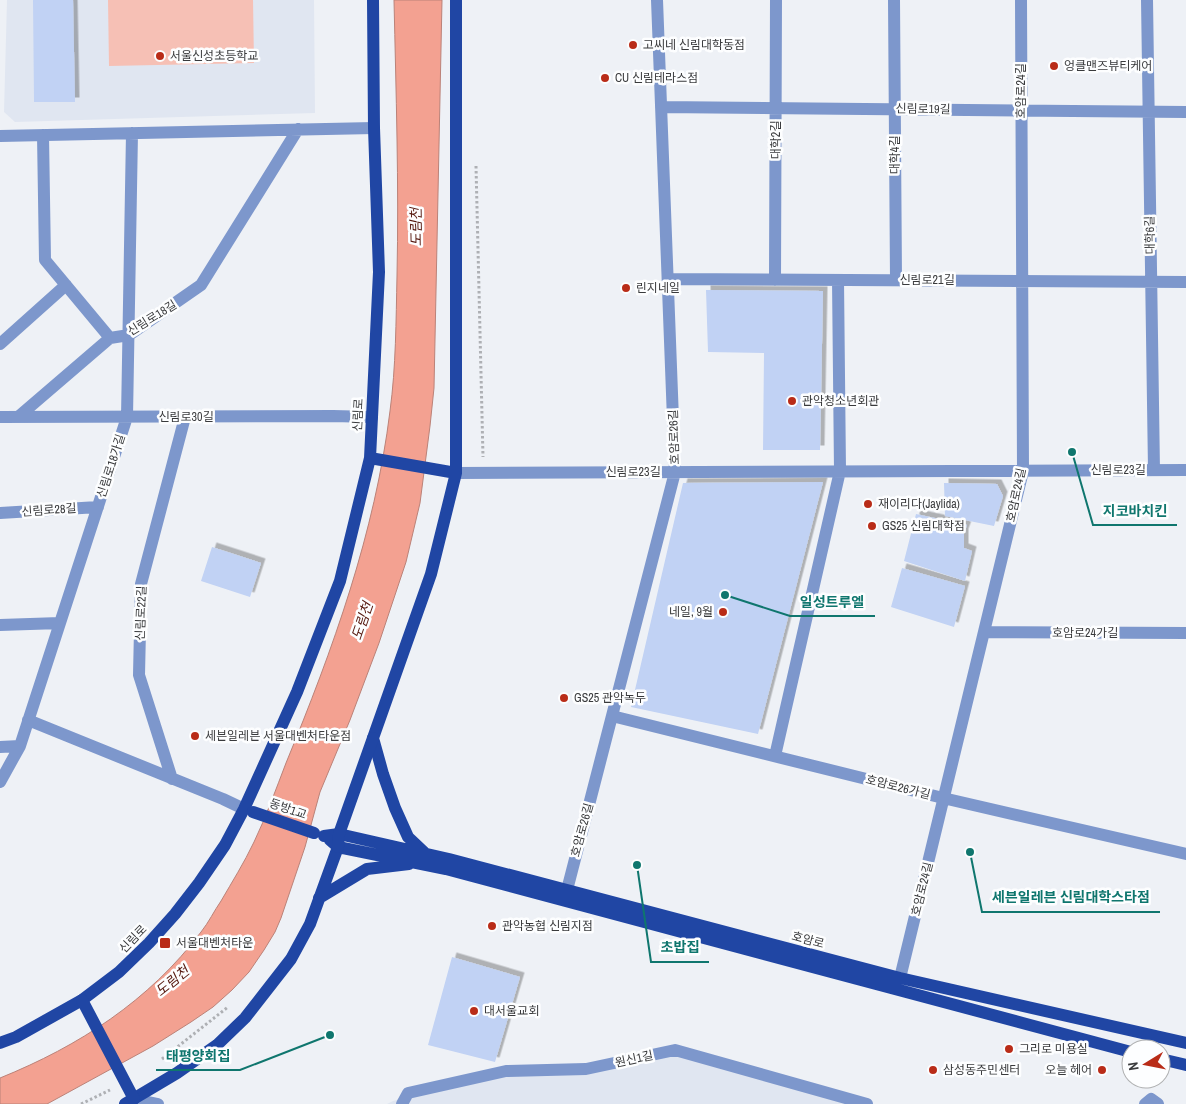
<svg xmlns="http://www.w3.org/2000/svg" width="1186" height="1104" viewBox="0 0 1186 1104" font-family="'Archivo Narrow','Noto Sans KR',sans-serif">
<defs>
<filter id="shadow"><feDropShadow dx="4.5" dy="-4.5" stdDeviation="0" flood-color="#0004"/></filter>
</defs>
<rect width="100%" height="100%" fill="#eef1f6"/>
<!-- built -->
<path fill="#e0e6f1" d="M7,0H314L315,113L15,122L4,112Z
M675,1050L859,1104H387L393,1101L506,1071L586,1069Z"/>
<!-- green -->
<path fill="#f6c0b5" d="M108,0H253L254,63L109,66Z"/>
<!-- water -->
<path fill="#f3a191" stroke="#bb8278" d="M394,0H442L434,388L430,426L420,503L406,562L379,643L350,720L320,792L305,847L281,918L275,932L264,950L249,972L232,990L213,1007L191,1022L153,1046L47,1104H0V1078C79,1046 149,1001 201,932C209,922 214,911 221,901C232,882 244,863 254,842C266,817 276,789 286,763C333,649 375,533 390,411C396,367 396,320 397,276C399,184 396,92 394,0Z"/>
<!-- building -->
<path fill="#c1d2f4" filter="url(#shadow)" d="M33,0H73L75,102H34Z
M706,290L823,291L820,450H763L764,353L708,352Z
M823,482L758,734L631,707L683,483Z
M944,483L997,484L1003,496L994,526L945,516Z
M916,514L967,525L964,533V548L972,551L965,581L904,561Z
M212,547L261,563L250,597L201,581Z
M902,568L965,586L954,627L891,607Z
M452,957L520,977L495,1062L428,1045Z"/>
<g fill="none" stroke-linecap="round" stroke-linejoin="round">
<!-- path -->
<path stroke="#aeb0b4" stroke-width="3" stroke-dasharray="2.5 2.5" stroke-linecap="butt" d="M476,166L483,457
M162,1059L228,1007
M81,1104L110,1090"/>
<!-- minor -->
<path stroke="#7d97cc" stroke-width="12" d="M894,0L896,280
M1147,0L1154,470
M661,107L1186,112
M43,135L45,260L110,338L129,335L201,285L298,129
M0,136L374,128
M668,279L1186,282
M775,280L776,0
M0,344L66,285
M0,417L333,416L372,417
M18,417L110,338
M456,473L1186,470
M0,513L98,507
M0,625L60,623
M984,632L1186,633
M612,716L943,798L1186,854
M28,720L223,799L244,809
M0,747L20,746
M775,756L840,471L838,280
M172,779L139,675L141,584L185,417
M0,782L20,746L127,417L132,133
M567,890L675,472L657,0
M900,978L1023,471L1021,0
M134,1099L158,1104
M402,1104L408,1093L506,1071L586,1069L675,1050L867,1104
M1145,1104L1151,1099L1158,1104"/>
<!-- major -->
<path stroke="#2046a4" stroke-width="12" d="M370,458L456,473
M324,836L339,834L449,859L900,978L1186,1043
M330,840L338,847L446,869L1131,1052
M426,854L408,837L395,808L383,774L373,738L431,574L456,473V0
M319,898L367,869L409,864
M0,1043L16,1037L82,1000L119,972L149,943L175,914L199,883L225,845L244,809L297,692L340,581L370,458L372,417L379,272L374,128L373,0
M1161,1059L1186,1065
M125,1104L177,1073L217,1045L245,1018L291,959L310,924L338,847"/>
<!-- major-bridge -->
<path stroke="#2046a4" stroke-width="12" d="M253,812L314,833
M338,847L339,834L373,738
M82,1000L134,1099"/>
</g>
<!-- markers -->
<g fill="#b92c18" stroke="#fdfeff" stroke-width="2">
<circle cx="633" cy="45" r="5"/>
<circle cx="160" cy="56" r="5"/>
<circle cx="1054" cy="66" r="5"/>
<circle cx="605" cy="78" r="5"/>
<circle cx="626" cy="288" r="5"/>
<circle cx="792" cy="401" r="5"/>
<circle cx="868" cy="504" r="5"/>
<circle cx="872" cy="526" r="5"/>
<circle cx="723" cy="612" r="5"/>
<circle cx="564" cy="698" r="5"/>
<circle cx="195" cy="736" r="5"/>
<circle cx="492" cy="926" r="5"/>
<rect x="159" y="937" width="12" height="12" rx="2.5"/>
<circle cx="474" cy="1011" r="5"/>
<circle cx="1009" cy="1049" r="5"/>
<circle cx="933" cy="1070" r="5"/>
<circle cx="1102" cy="1070" r="5"/>
</g>
<g text-anchor="middle" stroke-width="5" stroke-linejoin="round" paint-order="stroke">
<!-- poi labels -->
<g font-size="12" fill="#393a3c" stroke="#fdfeff" text-anchor="start">
<text x="643" y="49">고씨네 신림대학동점</text>
<text x="170" y="60">서울신성초등학교</text>
<text x="1064" y="70">엉클맨즈뷰티케어</text>
<text x="615" y="82">CU 신림테라스점</text>
<text x="636" y="292">린지네일</text>
<text x="802" y="405">관악청소년회관</text>
<text x="878" y="508">재이리다(Jaylida)</text>
<text x="882" y="530">GS25 신림대학점</text>
<text x="713" y="616" text-anchor="end">네일, 9월</text>
<text x="574" y="702">GS25 관악녹두</text>
<text x="205" y="740">세븐일레븐 서울대벤처타운점</text>
<text x="502" y="930">관악농협 신림지점</text>
<text x="176" y="947">서울대벤처타운</text>
<text x="484" y="1015">대서울교회</text>
<text x="1019" y="1053">그리로 미용실</text>
<text x="943" y="1074">삼성동주민센터</text>
<text x="1092" y="1074" text-anchor="end">오늘 헤어</text>
</g>
<!-- street labels -->
<g font-size="12" fill="#393a3c" stroke="#fdfeff">
<text transform="translate(1021 91) rotate(-90)" y="4">호암로24길</text>
<text transform="translate(923 109) rotate(1)" y="4">신림로19길</text>
<text transform="translate(776 140) rotate(-90)" y="4">대학2길</text>
<text transform="translate(895 155) rotate(-90)" y="4">대학4길</text>
<text transform="translate(1150 235) rotate(-91)" y="4">대학6길</text>
<text x="927" y="284">신림로21길</text>
<text transform="translate(152 318) rotate(-32)" y="4">신림로18길</text>
<text transform="translate(358 415) rotate(-87)" y="4">신림로</text>
<text x="186" y="421">신림로30길</text>
<text transform="translate(674 437) rotate(-92)" y="4">호암로26길</text>
<text transform="translate(111 466) rotate(-72)" y="4">신림로18가길</text>
<text x="1118" y="474">신림로23길</text>
<text x="633" y="476">신림로23길</text>
<text transform="translate(1016 495) rotate(-78)" y="4">호암로24길</text>
<text transform="translate(49 510) rotate(-4)" y="4">신림로28길</text>
<text transform="translate(141 613) rotate(-88)" y="4">신림로22길</text>
<text x="1085" y="637">호암로24가길</text>
<text transform="translate(898 787) rotate(14)" y="4">호암로26가길</text>
<text transform="translate(288 809) rotate(19)" y="4">동방1교</text>
<text transform="translate(582 830) rotate(-75)" y="4">호암로26길</text>
<text transform="translate(922 889) rotate(-76)" y="4">호암로24길</text>
<text transform="translate(133 939) rotate(-46)" y="4">신림로</text>
<text transform="translate(808 940) rotate(15)" y="4">호암로</text>
<text transform="translate(634 1059) rotate(-12)" y="4">원신1길</text>
</g>
<!-- water labels -->
<g font-size="14" font-style="italic" fill="#54160c" stroke="#fdfeff">
<text transform="translate(416 227) rotate(-91)" y="5">도림천</text>
<text transform="translate(362 621) rotate(-71)" y="5">도림천</text>
<text transform="translate(172 981) rotate(-39)" y="5">도림천</text>
</g>
</g>
<!-- callouts -->
<path fill="none" stroke="#0f766e" stroke-width="2" d="M1072 452L1093 525H1177M725 595L790 616H875M970 852L982 912H1160M637 865L651 962H709M330 1035L240 1070H156"/>
<g fill="#0f766e" stroke="#fdfeff" stroke-width="2">
<circle cx="1072" cy="452" r="5"/>
<circle cx="725" cy="595" r="5"/>
<circle cx="970" cy="852" r="5"/>
<circle cx="637" cy="865" r="5"/>
<circle cx="330" cy="1035" r="5"/>
</g>
<g font-size="14" text-anchor="middle" font-weight="bold" fill="#0f766e" stroke="#fdfeff" stroke-width="5" stroke-linejoin="round" paint-order="stroke">
<text x="1135" y="516">지코바치킨</text>
<text x="832" y="607">일성트루엘</text>
<text x="1071" y="902">세븐일레븐 신림대학스타점</text>
<text x="680" y="952">초밥집</text>
<text x="198" y="1061">태평양회집</text>
</g>
<!-- north arrow -->
<g transform="translate(1146 1064) rotate(260)"><circle r="24" fill="#fdfeff" stroke="#afb0b1"/>
<path d="M0-4L9 19L0 12L-9 19Z" fill="#b92c18"/>
<text y="-8" font-size="14" font-weight="bold" text-anchor="middle" fill="#393a3c">N</text>
</g>
</svg>
